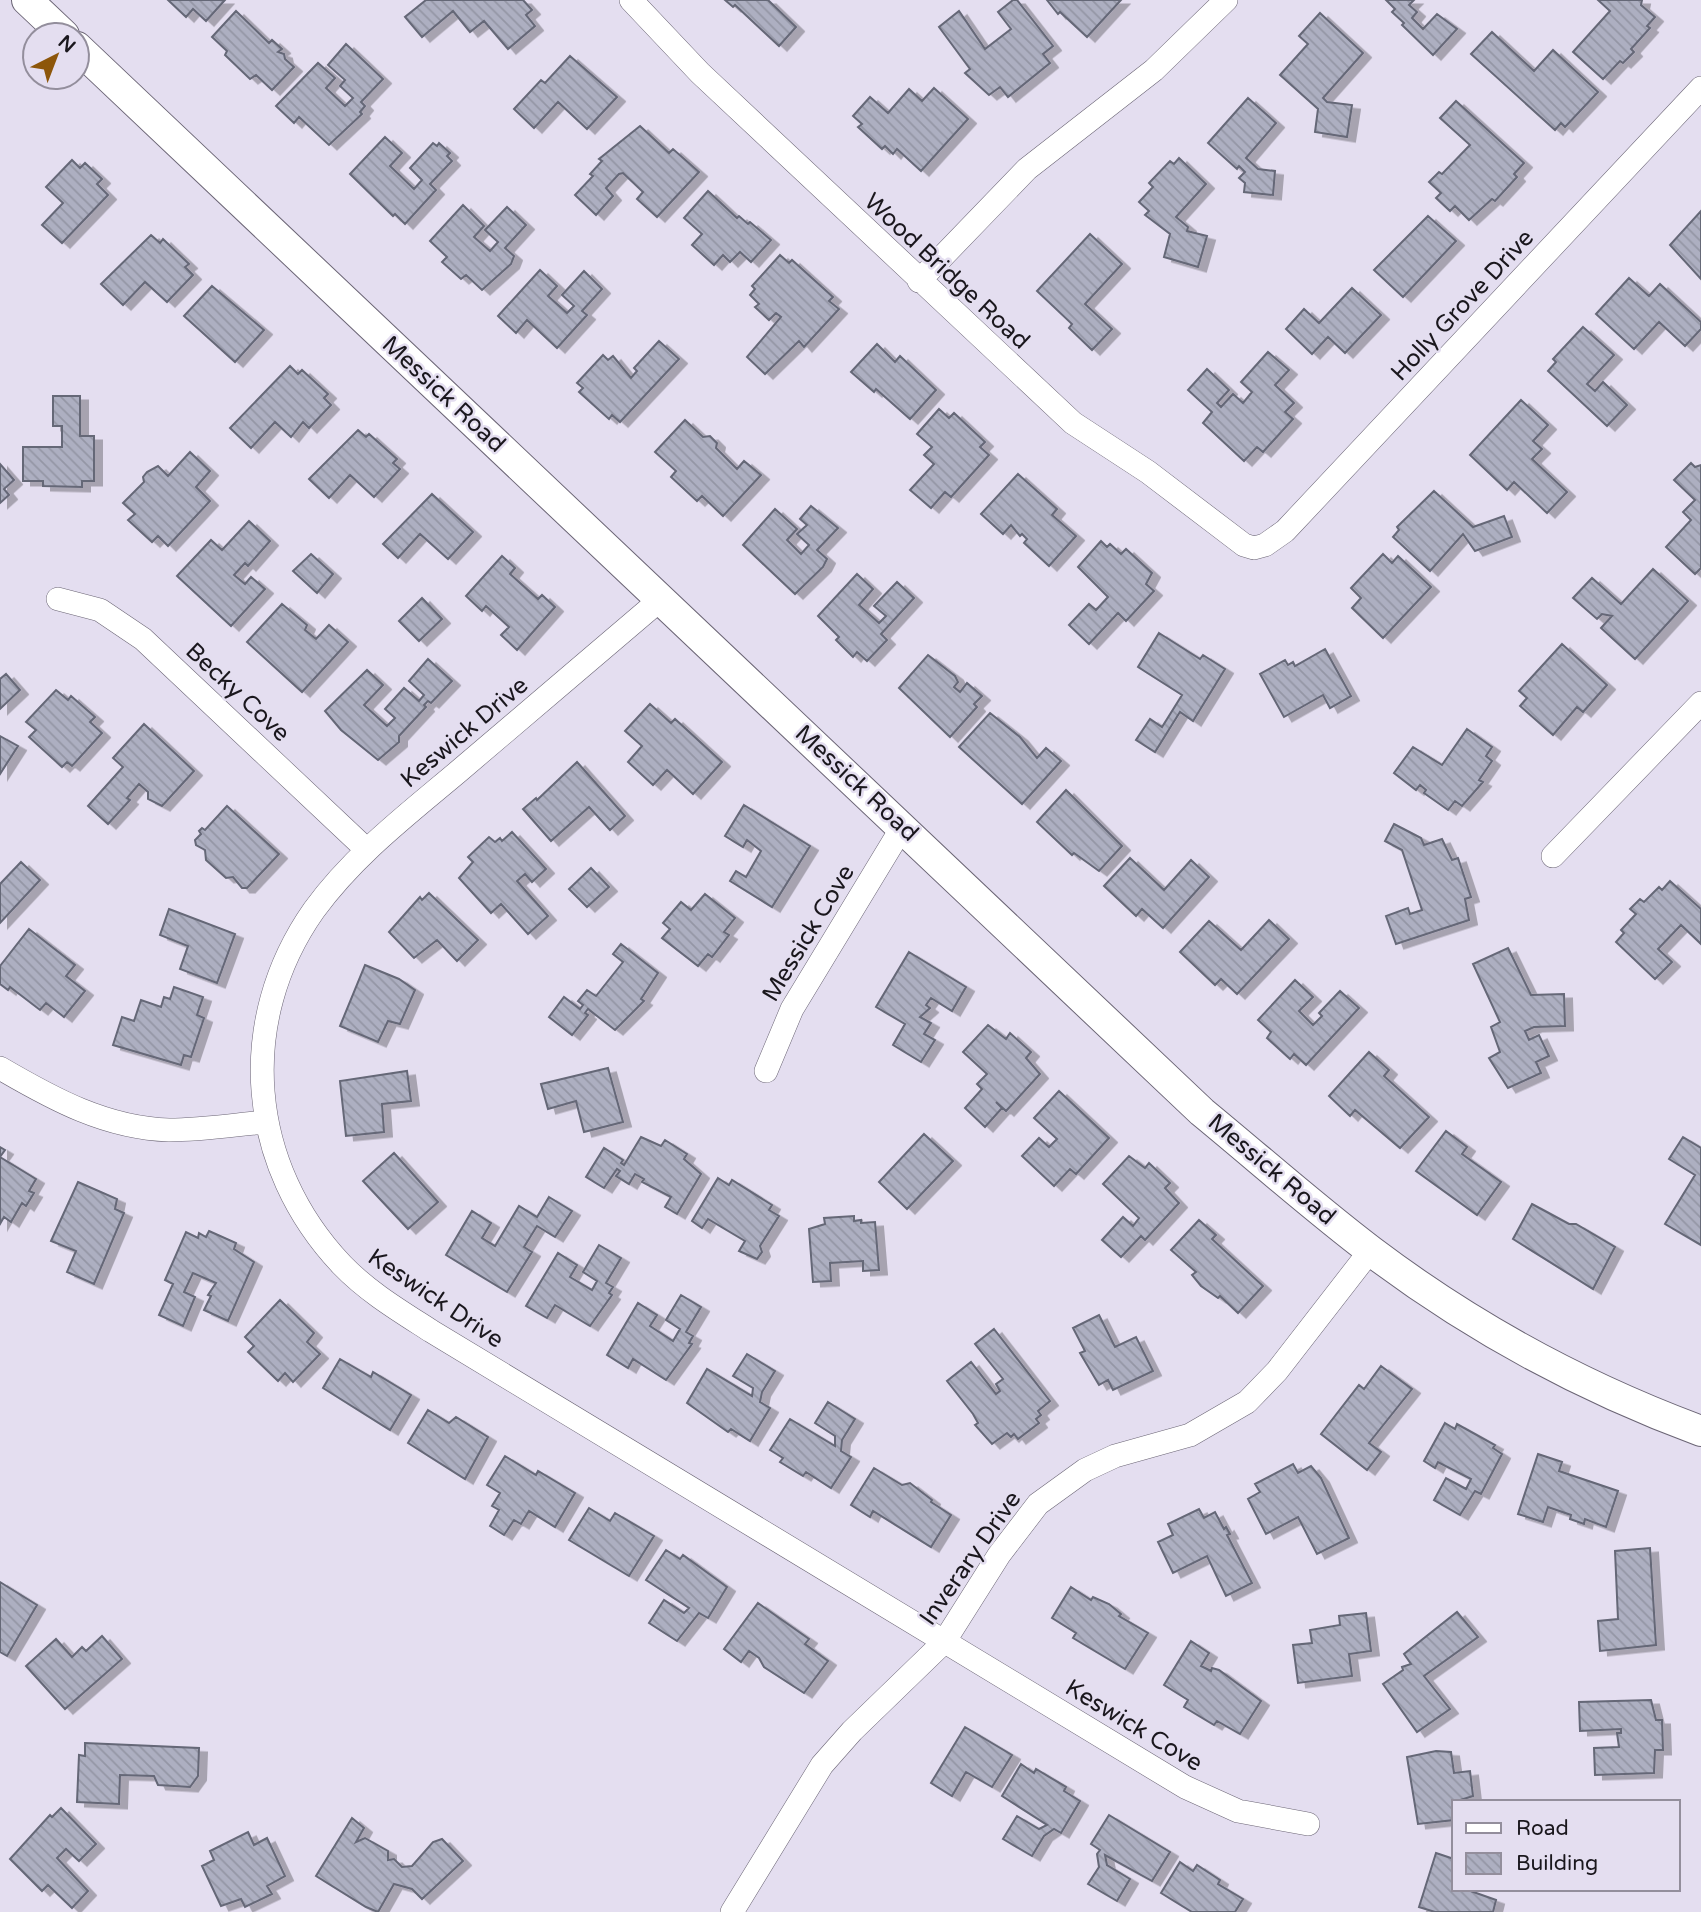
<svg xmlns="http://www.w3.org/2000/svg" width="1701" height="1912" viewBox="0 0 1701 1912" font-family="'Varela Round',sans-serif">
<defs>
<pattern id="building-back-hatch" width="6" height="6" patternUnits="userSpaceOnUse" patternTransform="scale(1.75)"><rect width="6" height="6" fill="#adafc1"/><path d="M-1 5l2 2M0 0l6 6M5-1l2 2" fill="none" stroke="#9496a5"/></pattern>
<filter id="shadow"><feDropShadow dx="8" dy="4.5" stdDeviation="0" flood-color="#0004"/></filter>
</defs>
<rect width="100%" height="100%" fill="#e4def0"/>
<!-- building -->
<path fill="url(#building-back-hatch)" stroke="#656777" stroke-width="2" filter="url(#shadow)" d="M168,0H225L206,21L193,9L186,17Z
M426,0H523L532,10L526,15L535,26L508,49L484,21L470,32L453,11L422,37L405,17Z
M725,0H768L796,27L779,46L735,5L733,7Z
M1013,0H1017L1053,46L1043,54L1050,63L1008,97L1000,87L989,95L965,73L970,69L939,27L959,11L985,49L1011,29L998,12Z
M1047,0H1121L1087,37L1060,12L1058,14Z
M1386,0H1414L1409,5L1417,12L1412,18L1423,29L1437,14L1457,29L1433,55L1402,25L1404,23L1392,12L1395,9Z
M1598,0H1642L1641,5L1655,17L1647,26L1650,28L1631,49L1634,52L1623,63L1620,61L1603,79L1573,52L1610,11Z
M236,11L269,43L272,40L282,49L278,52L284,54L285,59L294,67L272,90L256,75L250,79L225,55L227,51L212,37Z
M1320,13L1363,53L1323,98L1327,102L1352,105L1347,137L1315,132L1318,109L1280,75L1308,44L1299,36Z
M1492,32L1534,71L1553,50L1598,92L1565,127L1561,123L1555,130L1471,54Z
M346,44L383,79L361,102L365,106L360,112L362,114L329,145L299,117L294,123L276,106L318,63L335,78L326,88L345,106L353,98L340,86L345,80L328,65Z
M570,56L617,97L587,129L558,102L534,128L514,109L541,80L545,83Z
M934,88L968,119L921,171L897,149L893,154L885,146L882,149L858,127L862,124L853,116L870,97L888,113L909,89L922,101Z
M1248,98L1276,123L1246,158L1258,169L1275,171L1273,195L1244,192L1245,183L1239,178L1245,172L1239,166L1237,169L1208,143Z
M1456,101L1524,163L1514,174L1517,177L1495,201L1492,199L1469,220L1455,206L1450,211L1436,198L1441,193L1429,182L1439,172L1442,174L1470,145L1440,118Z
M640,126L669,153L673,149L699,172L657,217L637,199L643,192L623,173L619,174L606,188L613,196L596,215L575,195L593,176L590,174L602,161L599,159Z
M385,137L402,153L390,166L414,189L422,180L410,168L433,143L437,146L439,143L450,153L447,156L452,161L430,184L436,190L405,224L395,214L393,216L350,174Z
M1179,158L1206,184L1176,217L1188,227L1187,231L1207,236L1198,267L1164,257L1170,234L1145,215L1149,211L1139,202L1153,187L1149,183L1170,161L1174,164Z
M72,160L80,168L85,163L102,179L97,184L108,195L62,243L42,225L63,203L46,187Z
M708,191L737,218L739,216L748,224L750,222L771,240L751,262L740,252L730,262L723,255L714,265L692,245L702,234L684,218Z
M463,205L484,226L474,237L490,251L498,242L485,230L507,207L526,225L505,248L514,256L511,264L482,290L466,275L461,279L442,262L447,257L430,241Z
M1701,211V279L1670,245Z
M1428,216L1456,241L1403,297L1374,270Z
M1090,234L1122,264L1085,304L1112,329L1092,350L1069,328L1072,324L1037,291Z
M151,235L160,243L163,239L189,264L185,267L193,275L167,302L145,282L123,305L101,284Z
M780,255L789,263L792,260L833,297L829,301L839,309L804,347L799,341L765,374L747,357L781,317L776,313L769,320L755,307L759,304L750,295L755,289L752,286Z
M540,270L557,286L548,296L567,313L574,306L562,295L584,271L602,289L582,311L587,315L557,348L527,320L516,333L498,316Z
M1629,278L1649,296L1660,284L1701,322V329L1685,346L1659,322L1634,349L1596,314Z
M212,286L264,330L235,362L184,316Z
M1352,288L1381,315L1345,353L1328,337L1312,354L1286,329L1304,309L1319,323Z
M1583,327L1614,355L1587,384L1595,391L1603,382L1627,405L1607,426L1548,371L1556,362L1553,359Z
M659,341L679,359L620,422L612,415L609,419L579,392L583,388L577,383L603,355L608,360L613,356L631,378L637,371L634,368Z
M877,344L895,362L900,356L936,390L910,419L876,389L874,392L851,372Z
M1268,352L1289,370L1275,385L1294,403L1285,412L1293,419L1263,452L1257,447L1244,461L1203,423L1212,412L1188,390L1207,369L1229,390L1217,403L1221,407L1233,394L1243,403L1252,392L1241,382Z
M290,366L298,374L302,370L328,394L324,398L331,405L309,428L303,422L291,437L275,422L251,448L230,428Z
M53,396H80V436H94V481H82V487L43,486V481H23V447H62V426H53Z
M1521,400L1548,425L1533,441L1542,449L1532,459L1567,492L1547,513L1514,482L1507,490L1470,455Z
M939,409L949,418L954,413L985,442L980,447L989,455L951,497L945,492L931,508L910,490L934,464L924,455L932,447L917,434Z
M685,420L703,437L710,436L717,443L716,448L737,469L744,461L761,475L723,516L702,496L697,501L671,477L676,471L655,452Z
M358,430L366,437L369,434L397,459L393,463L400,469L374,497L350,475L329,498L309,479Z
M190,452L210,471L196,487L210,501L168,546L158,536L152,542L128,520L135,514L123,503L144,482L143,477L147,472L158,466L168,476Z
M1691,463L1695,467L1701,465V568L1695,574L1666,547L1691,520L1683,512L1695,500L1674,480Z
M0,464L14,480L4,489L9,495L0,503Z
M1018,474L1057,509L1052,515L1076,536L1049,566L1024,543L1027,539L1022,534L1020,536L1011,525L1003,534L981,514Z
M1434,491L1473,527L1504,516L1512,537L1475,551L1463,534L1430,571L1393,537L1399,530L1397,527Z
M432,494L473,532L448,559L420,534L398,558L383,544Z
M811,506L838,528L817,550L827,559L823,567L795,594L743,545L775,509L797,529L787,540L801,554L809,545L797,534L807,525L800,519Z
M249,521L270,541L248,566L245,563L234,575L245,584L251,577L265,589L231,626L177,576L211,540L222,550Z
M1101,541L1107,547L1110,544L1121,554L1126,549L1152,573L1146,584L1154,591L1126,621L1118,613L1089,644L1069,625L1089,604L1096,610L1108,597L1078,567Z
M311,554L333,574L317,593L293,571Z
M1383,554L1392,563L1398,556L1431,587L1383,638L1352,608L1361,598L1351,588Z
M502,556L515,568L510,574L538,599L542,595L555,607L517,650L501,635L509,627L486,606L482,611L466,596Z
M1653,569L1688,601L1635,659L1601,628L1612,616L1602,614L1597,619L1573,598L1592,578L1621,604Z
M857,574L873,589L859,605L879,623L886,616L874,606L897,582L914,598L881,634L887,640L867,661L857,652L853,657L836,640L839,637L818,616Z
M422,598L442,619L419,641L399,621Z
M282,604L307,625L305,630L316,639L329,625L348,642L302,692L247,642Z
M1159,633L1200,659L1203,655L1225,669L1193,721L1180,712L1155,752L1136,740L1150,719L1162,727L1182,695L1138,667Z
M1562,644L1607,685L1583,712L1577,707L1553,735L1520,706L1527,698L1519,691Z
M1325,649L1351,696L1330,708L1323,695L1284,717L1260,674L1285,660L1288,665L1293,662L1295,666Z
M928,655L955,676L958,682L954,687L960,692L967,683L982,696L974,704L977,707L950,737L899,688Z
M428,659L452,681L431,703L428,701L424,705L426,707L399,736V742L378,760L341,730L325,711L367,670L383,685L364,705L387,726L395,718L385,709L404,688L419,701L424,695L409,681Z
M6,674L20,690L0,709V679Z
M56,690L68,700L71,696L95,717L90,722L102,733L72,766L67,762L62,767L29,737L36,730L26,722Z
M650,704L671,723L675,719L722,762L693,794L667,770L653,785L628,762L642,746L625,731Z
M990,713L1020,737L1037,758L1046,748L1061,761L1022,804L959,747Z
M144,724L194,771L162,806L148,799V792L139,784L127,798L130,800L108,824L88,806L123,767L113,758Z
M1467,729L1492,747L1486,756L1492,761L1479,780L1483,782L1462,806L1455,801L1448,810L1424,793L1426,790L1420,785L1416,790L1394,773L1413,747L1442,765Z
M0,736L18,746L0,774Z
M577,762L625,816L610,830L589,807L551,841L523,809L536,798L537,800Z
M1066,790L1122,846L1099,871L1074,853L1072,855L1037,822Z
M744,805L810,846L772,907L730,881L736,871L746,877L761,851L747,840L743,847L725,836Z
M227,806L279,854L247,888H242L233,877L226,878L206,860L205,850L196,845L195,840L201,834L199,831L202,828L205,830Z
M1394,824L1421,838L1424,845L1442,839L1452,860L1458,858L1471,897L1465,899L1469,920L1396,944L1386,916L1408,908L1410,914L1422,910L1402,850L1385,841Z
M512,832L546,869L532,882L525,874L517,881L548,916L528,934L501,904L491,913L459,878L473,862L468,857L489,837L495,842L500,838L502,841Z
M1130,858L1164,890L1191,860L1209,877L1163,928L1142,909L1136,916L1104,886Z
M21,862L40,880L0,923V884Z
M591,868L609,887L587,907L569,889Z
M1670,881L1701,909V944L1681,925L1658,949L1672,962L1655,979L1616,942L1624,933L1621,930L1636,914L1630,909L1640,899L1644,902L1659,887L1662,890Z
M429,893L478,940L457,961L437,940L414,958L389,932L420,897L422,900Z
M705,894L735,918L724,932L729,935L712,957L708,954L698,966L662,938L670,929L663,923L681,902L691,910Z
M169,909L235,934L217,983L180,969L188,946L160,935Z
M1269,920L1289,939L1237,994L1221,979L1215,985L1180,952L1209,921L1241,950Z
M29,929L75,965L66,976L85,991L64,1017L46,1003L40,1010L10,987L8,990L0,984V966Z
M621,944L658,973L641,999L644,1001L615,1030L588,1009L585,1013L588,1015L572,1035L549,1017L564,997L580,1009L583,1005L578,1001L587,990L596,996L623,962L613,954Z
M1508,948L1531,995L1564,994L1565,1026L1534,1027L1525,1031L1529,1040L1539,1035L1549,1056L1536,1062L1541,1073L1508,1088L1489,1058L1500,1052L1491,1027L1500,1022L1473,964Z
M909,952L966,987L952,1011L931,998L926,1005L930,1008L920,1017L931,1023L924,1034L935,1040L921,1062L893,1045L905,1024L876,1007Z
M365,965L399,979L415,990L400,1024L388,1021L378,1042L340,1026Z
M1295,980L1313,997L1299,1011L1313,1025L1322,1016L1319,1013L1340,991L1359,1008L1306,1065L1294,1054L1290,1059L1267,1038L1271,1032L1258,1020Z
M174,987L203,997L197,1015L204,1018L191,1057L184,1055L181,1065L113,1045L122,1017L134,1021L141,1000L161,1007L164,997L170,999Z
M988,1025L1006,1039L1010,1033L1031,1052L1026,1058L1040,1074L1006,1111L996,1102L1002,1108L985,1127L965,1108L982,1089L977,1084L987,1074L963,1052Z
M1369,1052L1389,1070L1384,1076L1429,1117L1400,1148L1355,1110L1350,1116L1329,1096Z
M608,1068L623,1122L584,1132L576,1101L548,1109L541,1084Z
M407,1071L411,1101L382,1104L384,1132L346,1136L340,1081Z
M1059,1091L1109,1138L1076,1174L1070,1169L1054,1186L1022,1156L1039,1138L1049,1147L1057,1139L1034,1118Z
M1446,1131L1467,1147L1462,1154L1501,1182L1477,1215L1416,1171Z
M924,1134L953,1161L907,1209L879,1182Z
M641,1137L661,1146L665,1140L687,1154L684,1159L701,1174L677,1214L665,1207L671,1197L642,1182L644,1179L635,1174L629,1184L616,1176L620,1171L617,1169L604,1188L586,1177L604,1148L623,1160L621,1163L624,1165Z
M1683,1137L1701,1148V1245L1665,1224L1695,1175L1669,1159Z
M0,1147L5,1150L0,1157L36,1179L29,1191L34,1193L26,1206L22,1203L11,1222L4,1217L0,1224Z
M394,1153L438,1202L408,1229L363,1181Z
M1129,1156L1145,1168L1149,1163L1170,1183L1165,1188L1179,1203L1145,1240L1141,1236L1121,1257L1102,1240L1123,1217L1133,1226L1139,1218L1103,1184Z
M718,1178L729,1185L732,1180L772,1205L769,1210L779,1216L760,1246L762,1252L757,1259L739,1251L745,1241L708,1219L702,1228L692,1221Z
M78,1182L117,1199L115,1209L124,1213L94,1284L67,1272L76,1251L51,1241Z
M549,1197L572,1211L555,1237L537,1226L524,1247L532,1252L507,1292L446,1255L472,1211L491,1223L482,1238L495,1246L519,1206L537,1217Z
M1532,1204L1569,1224H1576L1615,1247L1593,1289L1513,1239Z
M854,1216V1221L861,1220V1223L875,1222L879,1270L863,1271V1261L830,1263L831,1281L813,1282L809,1229L825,1224L824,1218Z
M1199,1220L1216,1235L1212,1239L1263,1286L1238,1313L1220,1296L1218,1298L1201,1286L1192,1275L1196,1272L1171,1250Z
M209,1231L236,1243L234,1249L254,1262L228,1321L204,1310L211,1296L208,1295L216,1283L193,1273L184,1292L195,1297L183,1326L159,1315L173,1284L165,1280L186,1232L198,1238L199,1233L206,1237Z
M599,1245L621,1258L606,1283L613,1287L609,1293L612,1295L590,1326L555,1305L547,1318L526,1306L558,1253L577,1265L570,1277L592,1290L597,1281L583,1272Z
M681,1295L701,1307L686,1332L693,1336L689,1343L692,1344L666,1380L633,1359L628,1368L607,1355L638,1303L657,1315L650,1326L673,1341L680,1329L666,1320Z
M280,1300L314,1333L307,1342L320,1354L293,1382L285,1373L278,1381L248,1352L254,1346L245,1337Z
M1099,1315L1115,1347L1136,1337L1153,1371L1113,1390L1108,1380L1099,1385L1080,1353L1085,1351L1073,1328Z
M994,1329L1050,1401L1038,1411L1041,1415L1036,1419L1039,1423L1018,1439L1014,1434L1011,1437L1007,1433L992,1444L975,1425L978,1423L973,1414L947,1381L971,1362L996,1394L1000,1391L996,1384L1003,1379L975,1344Z
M747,1354L775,1371L762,1392L760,1402L770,1408L750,1441L731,1429L728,1432L687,1403L707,1369L752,1396L753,1388L733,1376Z
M340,1359L371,1377L373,1372L411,1395L390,1430L323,1388Z
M1381,1366L1412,1389L1369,1443L1381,1452L1367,1470L1321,1434L1359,1385L1364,1389Z
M828,1402L855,1419L842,1440L841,1451L851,1457L831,1488L806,1472L803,1476L780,1462L783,1458L770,1450L790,1419L835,1446V1436L815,1423Z
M428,1410L449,1423L456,1417L488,1437L465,1479L408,1443Z
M1445,1423L1455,1429L1457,1424L1495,1445L1493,1448L1502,1454L1481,1494L1475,1491L1460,1515L1434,1500L1446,1478L1466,1489L1471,1479L1438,1462L1435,1468L1424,1461Z
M1538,1454L1562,1462L1559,1471L1618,1491L1606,1527L1585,1519L1584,1524L1570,1519L1571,1515L1548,1507L1543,1522L1518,1514Z
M505,1456L536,1475L538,1471L575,1493L555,1527L529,1511L521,1524L514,1520L504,1535L490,1526L499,1510L492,1506L500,1493L487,1485Z
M1293,1464L1298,1473L1311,1466L1321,1478L1349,1538L1317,1554L1298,1517L1266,1534L1248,1499L1260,1492L1255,1484Z
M874,1468L902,1485L910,1483L932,1500L931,1502L951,1515L931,1547L873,1511L870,1517L851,1505Z
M589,1508L610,1521L615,1513L654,1536L629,1576L569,1540Z
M1199,1509L1204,1518L1215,1512L1224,1529L1226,1527L1230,1534L1227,1535L1252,1583L1226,1596L1207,1556L1173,1573L1158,1542L1173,1535L1168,1524Z
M1650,1548L1656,1645L1600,1651L1598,1621L1618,1619L1615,1551Z
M666,1550L680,1559L683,1555L727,1587L708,1618L699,1613L677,1641L649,1623L664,1600L684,1613L689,1608L646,1580Z
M0,1582L37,1605L7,1656L0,1652Z
M1071,1587L1091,1600L1093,1597L1109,1604L1121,1614L1119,1616L1148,1633L1125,1669L1073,1638L1076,1633L1052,1618Z
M758,1603L809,1639L805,1644L828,1661L804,1693L764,1667L759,1658L749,1651L741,1662L724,1649Z
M1457,1612L1478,1637L1424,1676L1450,1709L1417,1732L1383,1684L1403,1670L1402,1667L1411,1664L1404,1654Z
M1366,1613L1371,1651L1349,1654L1352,1676L1298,1683L1293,1645L1312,1643L1310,1630L1340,1625L1339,1616Z
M102,1636L122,1659L65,1709L26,1666L56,1639L72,1657L82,1647L86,1651Z
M1191,1641L1209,1653L1201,1666L1211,1671L1212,1668L1219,1670L1261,1701L1240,1734L1217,1721L1214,1725L1184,1707L1188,1700L1164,1685Z
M1651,1700L1656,1720H1662L1663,1750H1655L1654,1773L1595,1775L1594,1748L1619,1747L1617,1733H1621V1729L1580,1731L1579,1702Z
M965,1727L1012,1755L992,1787L966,1772L952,1796L931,1783Z
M85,1743L199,1748L198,1776L190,1787L158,1785L154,1776L120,1775L119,1804L77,1802L79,1755L85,1756Z
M1436,1751L1451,1752L1454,1773L1470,1771L1473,1796L1454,1802V1820L1418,1824L1407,1757Z
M1021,1764L1034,1773L1036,1769L1066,1787L1064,1791L1080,1801L1061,1833L1054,1829L1044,1836L1032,1856L1003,1839L1017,1816L1039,1829L1047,1825L1002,1796Z
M61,1808L96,1844L79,1861L66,1849L57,1858L88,1891L72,1908L48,1885L42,1891L10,1859L50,1815L52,1817Z
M1109,1815L1170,1852L1152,1881L1105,1855L1107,1865L1130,1879L1117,1901L1088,1884L1099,1867L1097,1854L1100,1850L1091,1844Z
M352,1818L364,1828L356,1842L365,1838L388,1851V1860L394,1859L402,1867L412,1866L433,1842L442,1839L463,1861L422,1899L412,1889L394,1884L378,1912L366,1907L316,1876Z
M248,1832L254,1845L267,1838L285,1876L267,1886L272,1894L245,1907L241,1899L221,1906L202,1866L214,1860L210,1851Z
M1436,1853L1454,1859V1889H1465L1496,1900L1493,1912H1435L1419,1907Z
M1180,1862L1193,1871L1197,1865L1220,1880L1218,1884L1243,1899L1235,1912H1192L1161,1893Z"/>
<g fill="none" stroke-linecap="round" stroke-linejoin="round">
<!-- minor casing -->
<g stroke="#6b6575" stroke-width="24">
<path id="minor" d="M631,0L700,73L1073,423L1148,472L1244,545L1254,548L1265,545L1285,531L1701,88
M919,281L1027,169L1154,70L1226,0
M58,599L100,610L143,639L367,850
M661,599C594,656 526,714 459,771C408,814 354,855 314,910C235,1022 248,1166 342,1265C368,1292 400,1311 431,1331L1185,1787L1238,1811L1308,1824
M1553,856L1701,703
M0,1068C53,1099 106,1128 169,1130C201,1130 233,1125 265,1122
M766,1071L792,1009L903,826
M732,1912L822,1765L852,1731L944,1642L999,1555L1038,1504L1085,1470L1115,1456L1190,1435L1247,1402L1277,1371L1370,1251"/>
</g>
<!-- tertiary casing -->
<g stroke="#6b6575" stroke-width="32">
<path id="tertiary" d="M27,0L64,35
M77,47L1202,1112C1258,1158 1313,1207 1371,1251C1473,1328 1582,1387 1701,1431"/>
</g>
<!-- minor -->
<use href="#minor" stroke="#fff" stroke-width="23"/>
<!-- tertiary -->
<use href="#tertiary" stroke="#fff" stroke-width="30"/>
</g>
<g text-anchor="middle" stroke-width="5" stroke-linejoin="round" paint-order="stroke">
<!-- street labels -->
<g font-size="24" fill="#1a171d" stroke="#e4def0">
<text transform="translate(947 271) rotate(43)" y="8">Wood Bridge Road</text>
<text transform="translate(1462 305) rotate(-47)" y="8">Holly Grove Drive</text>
<text transform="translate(444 394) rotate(43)" y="8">Messick Road</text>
<text transform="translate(238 692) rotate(43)" y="8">Becky Cove</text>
<text transform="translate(464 732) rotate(-40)" y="8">Keswick Drive</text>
<text transform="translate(857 783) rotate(43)" y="8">Messick Road</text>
<text transform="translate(808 933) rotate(-59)" y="8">Messick Cove</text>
<text transform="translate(1272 1169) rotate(40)" y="8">Messick Road</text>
<text transform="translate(436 1298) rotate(34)" y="8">Keswick Drive</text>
<text transform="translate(970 1558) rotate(-55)" y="8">Inverary Drive</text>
<text transform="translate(1134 1725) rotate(31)" y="8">Keswick Cove</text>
</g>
</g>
<!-- legend -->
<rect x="1452" y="1800" width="228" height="91" fill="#e4def0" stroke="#938e9c" stroke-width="2"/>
<rect x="1466" y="1823" width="35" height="10" fill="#ffffff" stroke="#938e9c" stroke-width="2"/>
<text x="1516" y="1835" font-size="21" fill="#1a171d">Road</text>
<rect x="1466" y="1853" width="35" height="21" fill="url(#building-back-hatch)" stroke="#938e9c" stroke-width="2"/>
<text x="1516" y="1870" font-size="21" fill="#1a171d">Building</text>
<!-- north arrow -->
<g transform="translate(56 56) rotate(42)"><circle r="33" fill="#e4def0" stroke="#938e9c" stroke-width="2"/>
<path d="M0-5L12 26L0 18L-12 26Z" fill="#8d560a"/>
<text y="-10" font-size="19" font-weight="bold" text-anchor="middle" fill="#1a171d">N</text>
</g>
</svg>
